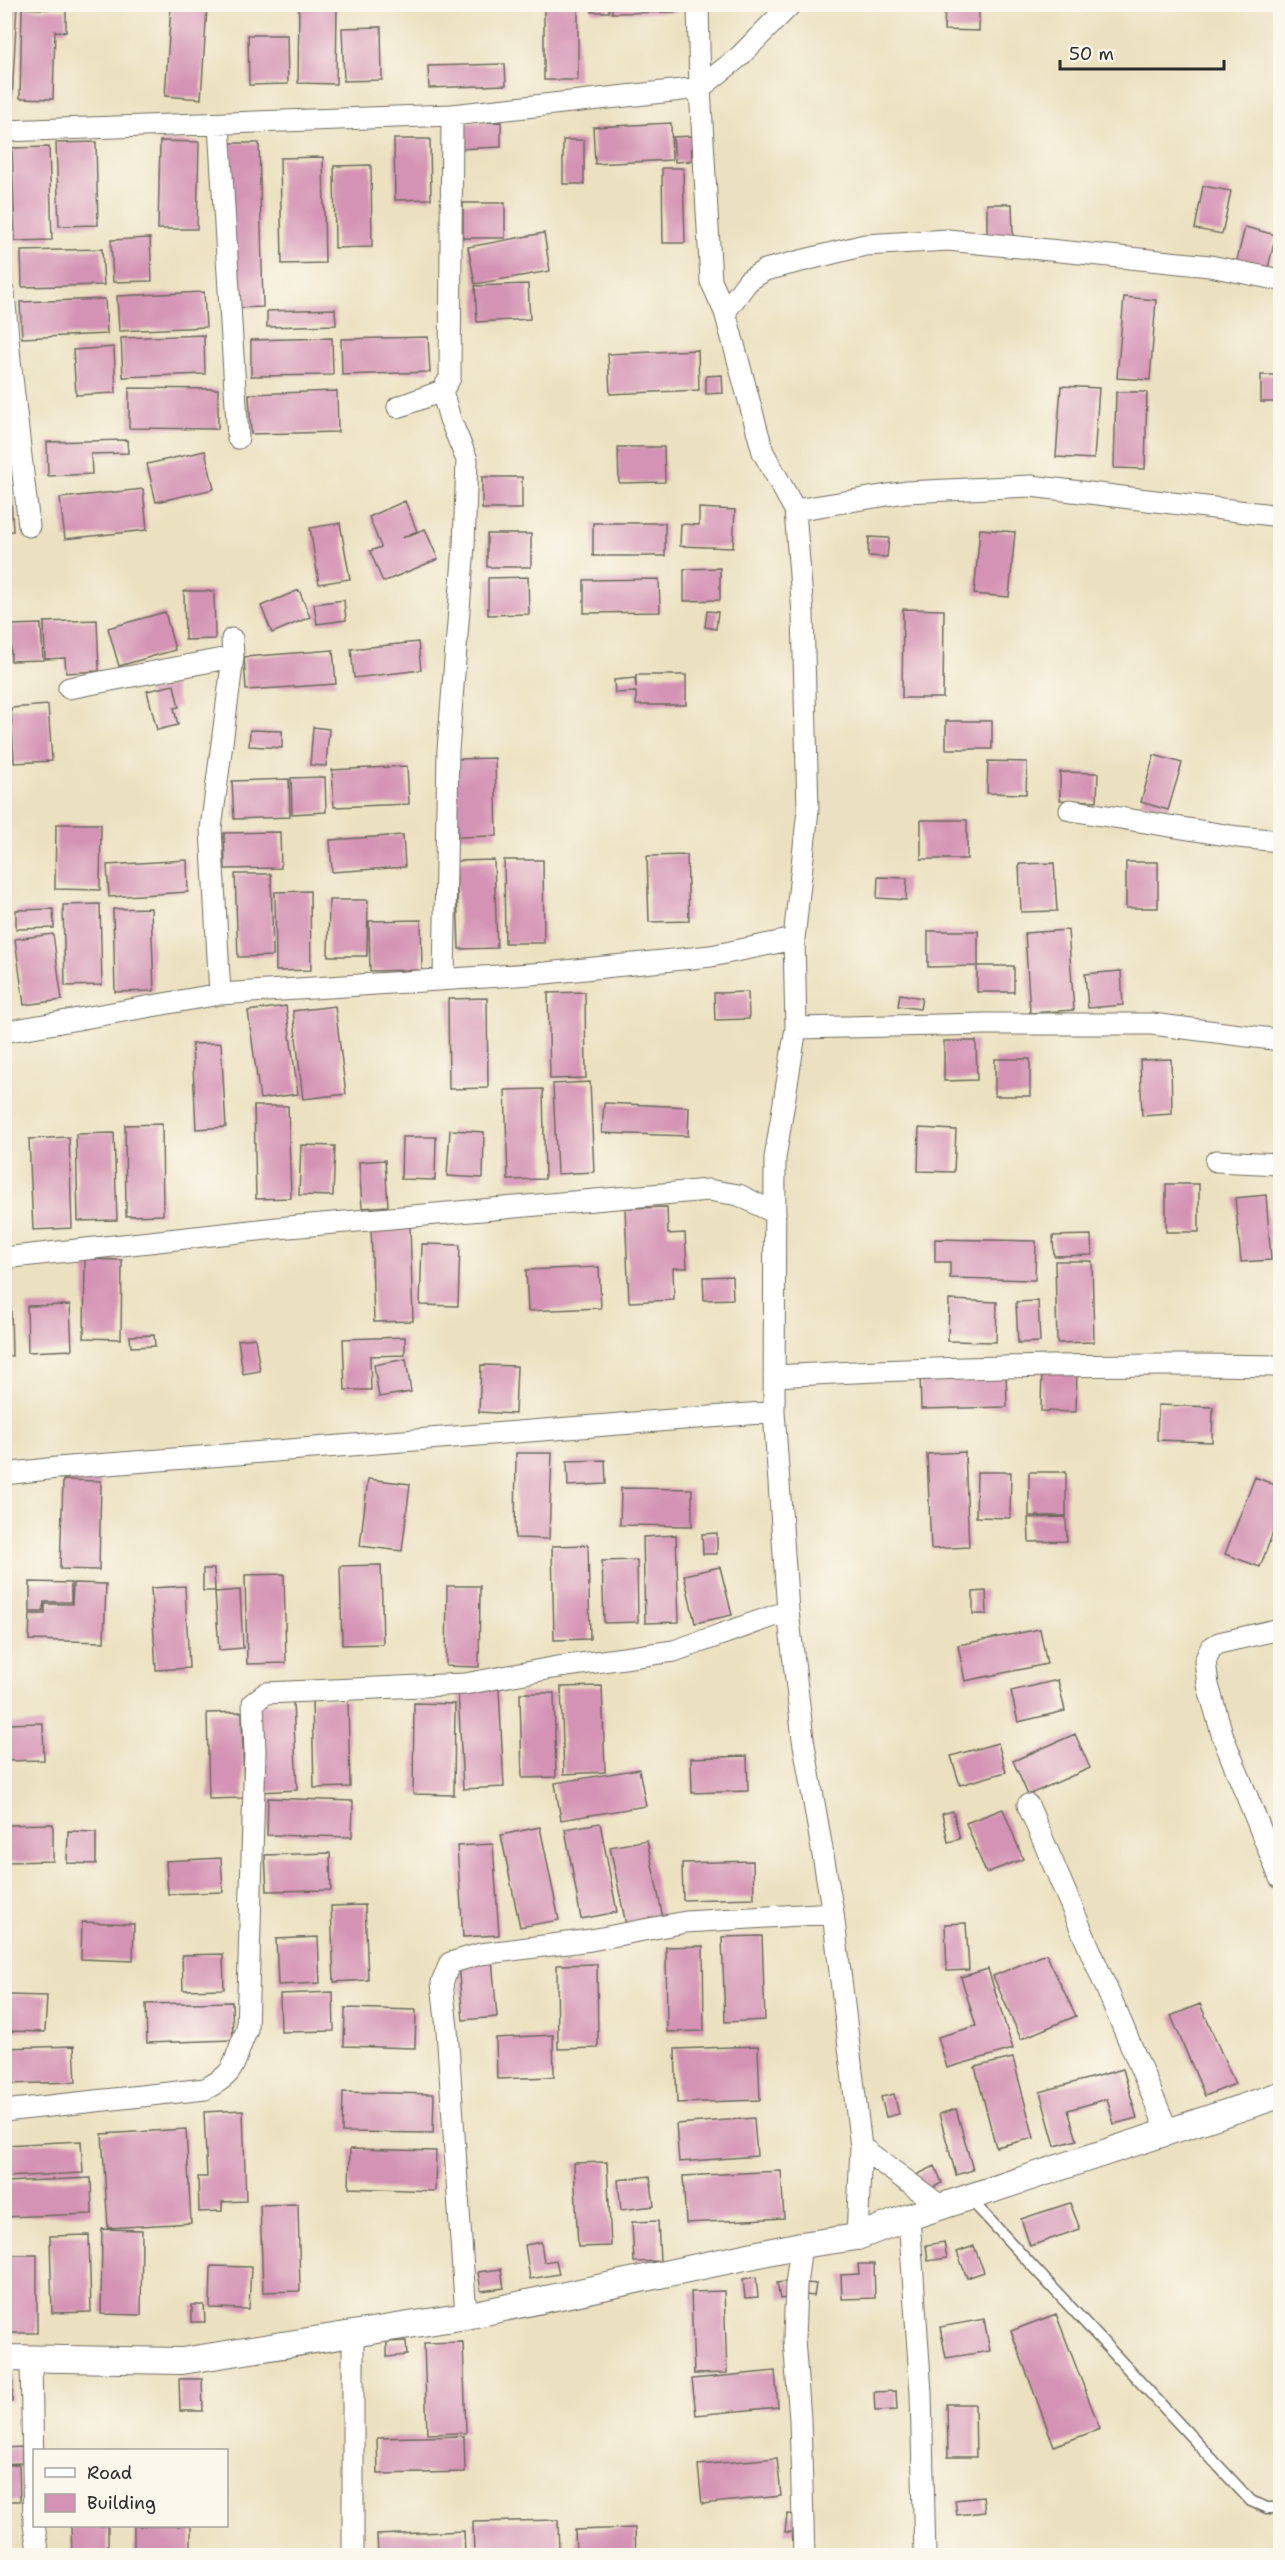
<svg xmlns="http://www.w3.org/2000/svg" width="1285" height="2560" viewBox="0 0 1285 2560" font-family="'Shantell Sans',sans-serif">
<rect width="100%" height="100%" fill="#fbf7ec"/>
<filter id="ink" filterUnits="userSpaceOnUse"><feTurbulence type="fractalNoise" baseFrequency=".0167" numOctaves="2"/><feDisplacementMap in="SourceGraphic" scale="12" xChannelSelector="R" yChannelSelector="G"/><feConvolveMatrix kernelMatrix="1 2 1 2 8 2 1 2 1" color-interpolation-filters="sRGB"/></filter>
<filter id="wash" filterUnits="userSpaceOnUse"><feTurbulence type="fractalNoise" baseFrequency=".008" numOctaves="4" result="noise"/><feDisplacementMap in="SourceGraphic" scale="24" xChannelSelector="R" yChannelSelector="G"/><feGaussianBlur stdDeviation="1.35" result="paint"/><feColorMatrix in="noise" values="0 0 0 0 0 0 0 0 0 0 0 0 0 0 0 0 0 1.4 0 .05"/><feComposite in="paint" operator="in"/></filter>
<g filter="url(#wash)">
<rect width="100%" height="100%" fill="#ebe1c0"/>
<g id="blocks">
<!-- building -->
<path fill="#d493b4" d="M299,4H337L336,84L298,83Z
M544,4H578V80H544Z
M591,4H609V12H592Z
M612,4H677V12L612,13Z
M945,4H979V31L944,30Z
M4,5H17L12,100L4,99Z
M171,5L207,7L201,99L165,96Z
M22,8L66,10V32L55,31L53,99L20,98Z
M381,27L382,80L344,81L342,28Z
M248,35H287L288,84L249,85Z
M505,64L506,85L429,88L428,66Z
M501,122V147L457,149L456,123Z
M671,123L672,160L595,164L593,127Z
M691,136L692,161L675,162L673,137Z
M394,139H430L431,199L395,200Z
M563,140H584V184H563Z
M160,141L199,142L197,229H158Z
M96,142L98,225L59,226L56,143Z
M231,143H259L263,307L234,308Z
M49,147L52,240L15,241L12,148Z
M323,157L325,263L282,264L280,158Z
M371,165L372,247L335,248L334,166Z
M662,168H683L685,243H663Z
M1203,186L1231,191L1222,234L1195,229Z
M463,203H505V238H463Z
M987,204H1012L1013,236L987,237Z
M1245,227L1276,235L1267,272L1236,264Z
M544,233L550,271L475,284L468,247Z
M150,238L152,281L113,282L111,240Z
M102,249L104,285L22,287L21,251Z
M528,284L530,319L477,322L475,286Z
M204,292L206,327L119,331L117,296Z
M1124,297L1156,300L1150,380L1117,378Z
M105,299L107,334L22,338L20,302Z
M335,309L336,325L267,327V311Z
M204,335L205,374L123,377L121,338Z
M428,337L430,372L342,375L341,339Z
M332,338L333,375L251,376V340Z
M114,347L116,393L76,395L73,350Z
M698,350L699,390L610,394L608,354Z
M722,375L723,393L706,394V376Z
M1261,375H1280V402H1261Z
M1061,386L1099,388L1094,459L1056,457Z
M129,388L218,389V429L129,428Z
M337,391L338,432L251,434L249,394Z
M1116,392H1147L1145,469L1114,468Z
M127,440L128,453L91,454L92,474L48,476L47,442Z
M618,447H664L665,482L619,483Z
M205,451L214,489L156,502L147,464Z
M482,477H522V509H482Z
M143,489L147,530L65,539L60,498Z
M4,496H11L13,531L4,532Z
M405,501L417,531L402,538L425,529L438,559L383,582L370,551L381,547L369,517Z
M699,508L735,510L733,548L680,546L681,524L699,525Z
M340,523L350,579L319,584L310,528Z
M593,523H665V556H593Z
M980,529L1015,532L1009,597L974,594Z
M487,534H531V567H487Z
M869,537L889,538L887,557L868,556Z
M720,568V600L684,601V569Z
M528,577L529,614L488,615V578Z
M659,579L660,612L584,613V580Z
M299,590L310,617L272,633L261,606Z
M184,591H214L215,639L185,640Z
M344,600L346,620L317,624L314,604Z
M903,609L944,610L943,698H902Z
M707,611L718,612L716,629L705,627Z
M165,612L175,650L119,666L108,628Z
M97,620L99,671L66,673L65,658L45,659L44,622Z
M41,624L43,660L11,661L10,625Z
M418,642L421,670L354,678L351,649Z
M333,650L336,684L246,690L244,657Z
M636,675H686V705H636V692L615,693L614,680L635,678L636,688Z
M174,685L179,707L174,708L178,725L157,730L147,691Z
M48,705L52,761L14,763L11,708Z
M946,721H992V749H946Z
M313,727L329,729L326,766L310,765Z
M250,730L282,731V748L249,746Z
M1154,755L1182,763L1168,810L1141,802Z
M495,758L497,836L458,837L455,759Z
M988,761L1027,762L1026,794L987,793Z
M407,766L409,804L334,807L332,770Z
M1060,772L1098,773L1097,801L1060,800Z
M325,777L326,812L292,814L291,778Z
M289,779L290,817L234,819L232,781Z
M921,820H967V859H921Z
M56,824H101L100,890L55,889Z
M280,832L281,868L225,869L224,833Z
M403,835L405,867L332,872L330,840Z
M687,855L689,921L649,922L647,856Z
M187,860L188,892L109,897L107,865Z
M494,860L497,948L459,949L456,861Z
M504,860H543L544,943H505Z
M1126,862H1158V908H1126Z
M1054,863L1057,911L1021,912L1019,864Z
M235,874H271L273,956L238,957Z
M878,877L907,878L906,900L877,898Z
M310,891L311,970L276,971L275,892Z
M329,900H368L367,956H328Z
M100,904L102,985L65,986L63,905Z
M151,908L154,991L115,992L113,909Z
M53,909L54,928L16,929V910Z
M421,920L422,970L370,971L369,921Z
M1068,930L1074,1010L1030,1013L1025,933Z
M928,931H978V966L928,967Z
M53,934L62,1000L24,1005L15,939Z
M977,966H1014V992H977Z
M1278,966H1280V1020H1277Z
M1121,971L1123,1005L1088,1008L1085,974Z
M585,992L586,1078L550,1079L548,993Z
M748,992L749,1019L715,1020L714,993Z
M900,994L922,998L920,1009L898,1006Z
M487,998L488,1088L449,1089L448,999Z
M286,1006L298,1094L260,1099L248,1011Z
M335,1006L346,1094L303,1099L293,1011Z
M944,1041H976L977,1080L944,1081Z
M221,1043L226,1127L196,1129L192,1044Z
M995,1059H1030V1096H995Z
M1171,1059L1172,1114L1142,1116L1140,1060Z
M590,1082L594,1172L557,1174L553,1084Z
M543,1089L545,1179L508,1180L505,1090Z
M604,1103L689,1107L688,1136L602,1133Z
M254,1106H288L291,1198L256,1199Z
M162,1124L163,1215L126,1216L125,1125Z
M919,1128L956,1130L954,1172L918,1171Z
M450,1130L484,1132L483,1178L447,1176Z
M114,1133L117,1220L78,1221L76,1134Z
M69,1137L72,1228L33,1230L29,1139Z
M402,1137H436L435,1180L401,1179Z
M301,1145L335,1146L333,1196L299,1195Z
M385,1160L388,1206L362,1208L359,1162Z
M1166,1184H1199V1232H1166Z
M1266,1195L1271,1260L1241,1262L1235,1198Z
M667,1207L668,1234L685,1233L687,1268H673L674,1300L629,1302L625,1208Z
M410,1226L413,1321L374,1322L371,1227Z
M1091,1235L1092,1255L1054,1256L1053,1236Z
M935,1239L1036,1241L1035,1280L950,1278V1262H935Z
M422,1244L460,1245L458,1306L420,1305Z
M85,1259L122,1260L121,1339L84,1338Z
M1055,1261H1092L1094,1342L1057,1343Z
M599,1267L601,1308L528,1311L526,1270Z
M4,1269H10L12,1356H4Z
M732,1276L733,1299L704,1300L703,1277Z
M949,1300L997,1302L996,1342L948,1341Z
M1038,1301L1040,1342L1018,1343L1016,1302Z
M70,1305L72,1350L28,1352L27,1306Z
M154,1335L155,1346L131,1347L130,1336Z
M405,1337V1355L370,1356L371,1390H345L343,1339Z
M255,1338L260,1371L243,1374L238,1340Z
M406,1359L411,1392L379,1397L374,1365Z
M481,1365L517,1366L515,1414L479,1412Z
M1042,1369L1077,1370L1076,1412L1041,1411Z
M1006,1371L1007,1407L921,1409L920,1373Z
M1158,1405L1213,1407L1212,1442L1157,1440Z
M965,1452L969,1547L931,1549L927,1454Z
M516,1453H552L549,1539L515,1538Z
M605,1460L606,1484L568,1486L567,1461Z
M977,1472H1011L1010,1518L976,1517Z
M1029,1472H1066V1516H1029Z
M1255,1477L1280,1487V1514L1260,1567L1225,1554Z
M368,1479L410,1484L402,1551L360,1546Z
M63,1480L101,1481L99,1570L60,1569Z
M621,1488L692,1489V1526L620,1525Z
M1066,1517L1067,1541L1029,1542L1028,1518Z
M717,1533V1554H703L702,1534Z
M676,1535L679,1622L645,1623L643,1537Z
M588,1545L590,1639L554,1640L552,1546Z
M637,1560L638,1622L604,1623L602,1561Z
M381,1565L383,1644L342,1645L340,1566Z
M720,1567L732,1615L695,1623L684,1575Z
M203,1569H214L215,1591H203Z
M284,1574L286,1663L247,1664L245,1575Z
M30,1582L71,1583V1602H44L43,1612H30Z
M73,1583L106,1584L104,1642L29,1640L30,1614H45V1604H72Z
M185,1586L189,1668L156,1670L151,1588Z
M447,1586H480L479,1667L446,1666Z
M240,1590L243,1648L219,1650L215,1592Z
M986,1591L987,1614H973V1592Z
M1040,1629L1047,1664L965,1681L958,1645Z
M1058,1680L1065,1711L1018,1722L1011,1691Z
M602,1686L605,1772L564,1774L561,1687Z
M499,1689L504,1787L463,1789L458,1691Z
M520,1693H554L556,1777L522,1778Z
M312,1700H348L350,1787L314,1788Z
M293,1702L297,1790L262,1792L258,1704Z
M414,1703L455,1704L454,1795L413,1794Z
M242,1712L244,1798L209,1799L207,1713Z
M43,1723L44,1760L4,1761V1724Z
M1075,1734L1090,1768L1028,1795L1013,1761Z
M998,1743L1006,1772L960,1785L951,1756Z
M747,1756L748,1791L692,1793L691,1758Z
M639,1769L646,1806L561,1820L555,1783Z
M268,1798L353,1801L352,1837L267,1835Z
M1003,1809L1023,1859L986,1873L966,1823Z
M953,1811L960,1839L948,1842L942,1814Z
M600,1823L617,1912L581,1919L565,1829Z
M53,1824V1861L4,1862V1825Z
M540,1827L559,1920L520,1927L501,1835Z
M68,1831L96,1832V1864L67,1863Z
M647,1840L663,1918L626,1925L610,1847Z
M493,1844L499,1935L463,1937L457,1846Z
M330,1853L331,1890L267,1891L265,1855Z
M221,1858L223,1892L168,1894L166,1861Z
M753,1861L754,1898L683,1900L682,1863Z
M365,1905L368,1980L334,1982L331,1906Z
M82,1922L134,1924L133,1961L81,1959Z
M966,1923L969,1970L947,1971L945,1924Z
M762,1936L765,2020L725,2022L722,1937Z
M318,1937L320,1983L278,1985L276,1939Z
M703,1946L704,2031L667,2032L666,1947Z
M223,1954L224,1989L183,1990L182,1955Z
M1046,1954L1076,2016L1021,2039L993,1976Z
M492,1959L497,2017L463,2020L458,1963Z
M597,1964L598,2048L558,2049L557,1965Z
M988,1969L1013,2049L947,2068L938,2037L976,2026L961,1977Z
M333,1992L334,2031L281,2032L280,1994Z
M8,1995L47,1996L45,2032L7,2031Z
M232,2002L233,2040L147,2043L146,2004Z
M1200,2004L1235,2084L1205,2096L1171,2016Z
M345,2008L416,2010L415,2048L344,2046Z
M553,2035L554,2077L497,2079L496,2038Z
M74,2046L76,2082L4,2084V2048Z
M758,2046L760,2100L677,2103L675,2049Z
M1013,2058L1034,2138L996,2147L975,2067Z
M1123,2069L1137,2118L1114,2124L1107,2099L1068,2110L1077,2140L1055,2146L1040,2092Z
M343,2092L434,2094L433,2133L342,2132Z
M894,2094L899,2114L886,2117L881,2097Z
M956,2109L973,2170L956,2175L939,2114Z
M243,2110L246,2201L222,2202V2211L199,2212L198,2177H207L204,2112Z
M754,2118L757,2156L679,2162L676,2124Z
M186,2129L191,2223L108,2228L102,2134Z
M81,2141L83,2173L4,2177V2145Z
M350,2149L436,2151L435,2191L349,2188Z
M607,2162L611,2246L578,2247L574,2163Z
M935,2166L942,2183L924,2192L916,2175Z
M781,2171L784,2218L686,2223L683,2176Z
M650,2176L654,2206L621,2210L618,2180Z
M91,2178L92,2214L4,2217V2182Z
M1070,2203L1080,2229L1030,2246L1021,2219Z
M298,2204L300,2291L263,2292L260,2205Z
M658,2221L660,2261L634,2262L632,2222Z
M102,2229L142,2230L141,2315L101,2314Z
M89,2235L91,2312L52,2313L50,2236Z
M541,2242L544,2262L556,2260L559,2274L530,2279L525,2245Z
M944,2242L947,2258L928,2261L926,2245Z
M974,2246L984,2272L967,2278L957,2252Z
M4,2255H37V2333H4Z
M858,2264H874L875,2298L842,2299L841,2275L859,2274Z
M211,2266L251,2267L249,2309L210,2308Z
M501,2269L504,2288L481,2291L478,2272Z
M756,2277L758,2297L745,2298L743,2279Z
M792,2281L794,2297L780,2299L777,2283Z
M798,2282L816,2284L814,2296L797,2294Z
M724,2291L727,2373L694,2374L691,2292Z
M192,2305H204L205,2322H192Z
M1056,2314L1100,2429L1054,2446L1011,2331Z
M984,2319L990,2351L946,2358L940,2327Z
M406,2341L407,2355L387,2357V2342Z
M463,2342L466,2433L427,2434L424,2343Z
M775,2371L778,2407L696,2415L692,2379Z
M4,2375H13L12,2402L4,2401Z
M179,2379H202L203,2411H180Z
M896,2391L897,2410L875,2411L874,2392Z
M947,2404H975L976,2457H948Z
M464,2436L465,2472L378,2474L377,2438Z
M22,2447V2463L4,2464V2448Z
M777,2458L781,2496L702,2504L698,2465Z
M4,2465H19L20,2501H4Z
M983,2497L985,2512L957,2515L955,2500Z
M787,2514L802,2516L801,2533L785,2532Z
M558,2520L559,2556H474L473,2522Z
M71,2526H108V2556H72Z
M134,2526H191V2555L134,2556Z
M635,2528L636,2556H576L575,2530Z
M464,2531L465,2556H378L377,2535Z"/>
</g>
</g>
<g filter="url(#ink)">
<use href="#blocks" fill-opacity="0" stroke="#6e6b5f" stroke-width="1.5"/>
<g fill="none" stroke-linecap="round" stroke-linejoin="round">
<!-- service casing -->
<g stroke="#6e6b5f" stroke-width="13">
<path id="service" d="M970,2199L1251,2501L1267,2508H1280"/>
</g>
<!-- minor casing -->
<g stroke="#6e6b5f" stroke-width="23">
<path id="minor" d="M698,4L700,88L711,281L725,312L763,452L795,510L803,614L808,810L794,939L796,1028L775,1158L774,1412L788,1611L803,1739L833,1913L861,2147L857,2237
M219,125L238,438
M4,131L452,115L700,88L739,57L791,4
M4,293L10,360L4,361
M725,312L748,281L765,270L865,245L948,240L1210,266L1280,280
M10,360L29,526
M442,391L450,419L467,460L464,546L448,750L444,979
M398,407L442,391L450,378L452,115
M795,510L906,492L1031,486L1280,516
M69,688L233,657
M1070,810L1238,837L1280,841
M220,994L211,829L233,657L232,639
M796,1028L987,1024H1152L1280,1040
M4,1032L220,994L546,973L711,956L794,939
M1216,1161L1280,1164
M4,1258L277,1228L708,1190L739,1195L775,1213
M774,1376C943,1367 1111,1363 1280,1366
M4,1474L57,1468L774,1412
M1280,1629L1219,1643L1211,1648L1205,1661L1208,1685L1223,1737L1280,1878
M1028,1805L1168,2132
M4,2111L205,2089C241,2071 231,2063 247,2030L255,1751L253,1703L266,1693L465,1684L552,1668L674,1651L788,1611
M861,2147L943,2208
M909,2217L921,2393L925,2556
M801,2245L796,2285L794,2339L800,2419L804,2556
M466,2316L447,2029L442,1983L450,1963L480,1954L591,1940L686,1922L833,1913
M353,2334V2556
M31,2359L34,2525L39,2556"/>
</g>
<!-- tertiary casing -->
<g stroke="#6e6b5f" stroke-width="28">
<path id="tertiary" d="M4,2358L182,2361L466,2316L801,2245L857,2237L909,2217L1280,2095"/>
</g>
<!-- service -->
<use href="#service" stroke="#fff" stroke-width="10"/>
<!-- minor -->
<use href="#minor" stroke="#fff" stroke-width="21"/>
<!-- tertiary -->
<use href="#tertiary" stroke="#fff" stroke-width="26"/>
</g>
</g>
<!-- margin -->
<rect width="1285" height="2560" fill="none" stroke="#fbf7ec" stroke-width="24"/>
<!-- legend -->
<rect x="33" y="2449" width="195" height="78" fill="#fbf7ec" stroke="#a8a59f" stroke-width="1.5"/>
<rect x="45" y="2468" width="30" height="9" fill="#ffffff" stroke="#a8a59f" stroke-width="1.5"/>
<text x="87" y="2479" font-size="18" fill="#2b2b2b">Road</text>
<rect x="45" y="2494" width="30" height="18" fill="#d493b4" stroke="#a8a59f" stroke-width="1.5"/>
<text x="87" y="2509" font-size="18" fill="#2b2b2b">Building</text>
<!-- scale -->
<path d="M1060 60v9h164v-9" fill="none" stroke="#2b2b2b" stroke-width="3"/>
<text x="1069" y="60" font-size="18" fill="#2b2b2b" stroke="#fbf7ec" stroke-width="4.5" paint-order="stroke">50 m</text>
</svg>
